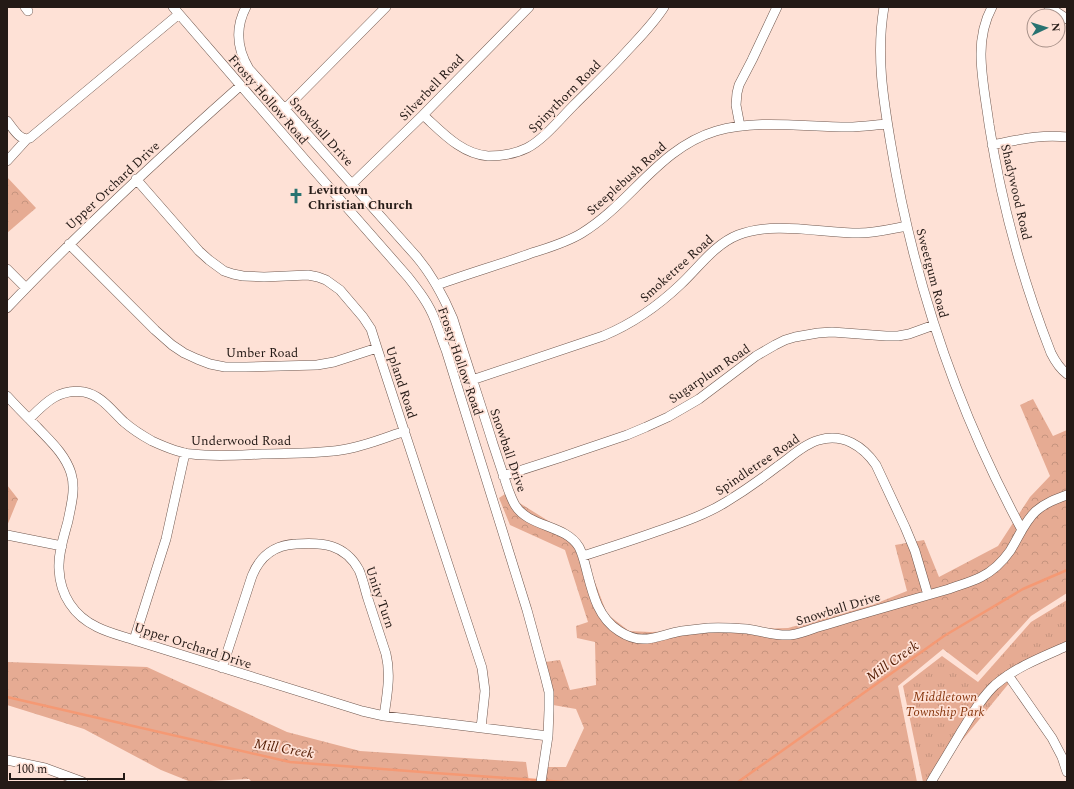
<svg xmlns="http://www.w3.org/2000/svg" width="1074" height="789" viewBox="0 0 1074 789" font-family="Spectral,serif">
<defs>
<pattern id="forest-crowns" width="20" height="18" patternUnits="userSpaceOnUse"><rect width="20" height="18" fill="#e6ab93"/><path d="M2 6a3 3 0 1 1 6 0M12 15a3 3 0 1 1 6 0" fill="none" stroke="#c5937e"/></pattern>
<pattern id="park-tufts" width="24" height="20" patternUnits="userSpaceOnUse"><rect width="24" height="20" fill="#e6ab93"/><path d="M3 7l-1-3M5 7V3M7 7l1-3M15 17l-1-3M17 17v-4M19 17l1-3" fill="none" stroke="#c5937e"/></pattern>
</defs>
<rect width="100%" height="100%" fill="#fee1d6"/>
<!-- forest -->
<path fill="url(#forest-crowns)" d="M7,177L36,208L7,233Z
M1033,399L1053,436L1067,430V593L1031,616L977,675L943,649L898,686L917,782H546L547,767H566L584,728L576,709L553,705L545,662L560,660L570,690L596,685L595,642L577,638L576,626L588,622L565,550L510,525L499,498L505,494L579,540L607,614L629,631L650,632L788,628L872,605L907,591L895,545L924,540L939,577L998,546L1030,497L1050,476L1020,405Z
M7,485L18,499L7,526Z
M7,662L147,667L287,732L360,751L526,762L529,782H252L249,779L191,782L161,770L84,729L7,705Z"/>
<!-- park -->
<path fill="url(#park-tufts)" d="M1067,600V645L1028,660L928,782H923L903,686L942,656L978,682L1031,622Z"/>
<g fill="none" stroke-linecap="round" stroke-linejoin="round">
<!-- stream -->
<path stroke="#f59974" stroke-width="2.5" d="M7,697L290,762L435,773L564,782
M738,782L944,636L1023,589L1067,570"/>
<!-- minor casing -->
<g stroke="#70584f" stroke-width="10">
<path id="minor" d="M25,7L28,11
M173,7L307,162L408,277C419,291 429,304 435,320C439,330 442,340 446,350L527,610L545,676L549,692V710L548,736L541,782
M246,7C235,28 237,49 249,69L416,256C433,276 443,295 453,319C466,361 480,402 493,444C498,459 503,474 508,489C510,494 512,500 515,505C529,528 565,524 579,547C582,553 584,560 586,568C592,591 597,617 619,631C643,647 658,635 682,631C690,630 699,629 708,628C721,627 734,628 747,629C761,631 776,636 790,635C799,634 807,631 815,628C833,623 851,617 869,612C896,604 922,597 949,589C960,585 971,582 981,577C993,571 1003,561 1010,551C1019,537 1024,522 1036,511C1045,503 1056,499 1067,495
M884,7C876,54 883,98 891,145C913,279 957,410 1022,530
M992,7C984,22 981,37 981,54C981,77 986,101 989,124C1001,202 1022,279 1051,353C1055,361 1059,368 1067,374
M1049,7L1067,19
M285,109L386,7
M423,115C442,132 461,154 488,156C501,156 515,154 527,148C543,140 560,119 574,105C592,87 610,70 627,51C640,37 654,23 664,7
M7,121C13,128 20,142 30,138L179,14
M740,126L736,105L737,93L739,85L752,60L777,7
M992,145C1018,140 1040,134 1067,137
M7,161L27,139
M136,179L199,251L209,260L224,271L233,274L243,276L264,277L308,275L318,277L326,280L340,290L363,317L371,329L377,348L482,668L485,691L481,728
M352,184L423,115L529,7
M69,244L155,330L172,345L184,353L197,359L210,364L225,367H246L317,365L334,362L377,348
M7,269L26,288
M437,285C467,274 498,265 529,254C547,248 566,243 582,233C631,203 659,148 716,131C757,119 805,127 848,127C861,127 874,125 887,124
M7,308C81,230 160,157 240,86
M472,380L603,336C632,324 658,306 681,284C699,267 715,244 738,235C774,221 821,233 859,233C875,233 891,229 907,226
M7,396C17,407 27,417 37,427C50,441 65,454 71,473C76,489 71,505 68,521C64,536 58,553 59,569C60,595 74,616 97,627C109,633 122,636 134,640L362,711L384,716L548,736
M29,419C45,403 59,388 84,392C101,395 112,411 124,422C132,429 143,436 152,441C165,447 179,453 192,454C215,457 239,455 262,454C288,453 315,454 341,450C363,447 384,438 405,431
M503,476L562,457L627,435L646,427L668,417L699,399L756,356L775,345L785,340L795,337L818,333L832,332L886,336H898L909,334L934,325
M7,535L62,546
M583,556C608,548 633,540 658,531C681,523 705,515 726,502C744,491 761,479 778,466C791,457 804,444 819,440C843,433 863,446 876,465L905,527L915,551L928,595
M134,640L166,539L185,453
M222,668L252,576C260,556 274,545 296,544C322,542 345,544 359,570C363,579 365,590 368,599C374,617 380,636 386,654C391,675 387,695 384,716
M1008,675L1052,738L1062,757L1067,772
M7,760L45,768L83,782
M931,782C941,765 951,749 961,732C971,716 981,698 995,685C1016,667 1042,657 1067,646"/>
</g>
<!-- minor -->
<use href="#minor" stroke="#fff" stroke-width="9"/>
</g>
<!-- icons -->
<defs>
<g id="church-bare" transform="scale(1.2)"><path d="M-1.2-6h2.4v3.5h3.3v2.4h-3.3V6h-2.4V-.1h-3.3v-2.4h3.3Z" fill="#297371" stroke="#fee1d6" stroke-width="2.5" paint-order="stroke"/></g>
</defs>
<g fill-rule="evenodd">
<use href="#church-bare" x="296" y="196"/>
</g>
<g text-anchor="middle" stroke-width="3.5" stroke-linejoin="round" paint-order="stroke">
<!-- street labels -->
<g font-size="13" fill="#241a16" stroke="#fee1d6">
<text transform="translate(431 87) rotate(-46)" y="5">Silverbell Road</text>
<text transform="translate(564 96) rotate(-45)" y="5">Spinythorn Road</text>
<text transform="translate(269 99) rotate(49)" y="5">Frosty Hollow Road</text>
<text transform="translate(322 131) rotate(48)" y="5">Snowball Drive</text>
<text transform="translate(626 178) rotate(-42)" y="5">Steeplebush Road</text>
<text transform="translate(112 185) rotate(-43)" y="5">Upper Orchard Drive</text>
<text transform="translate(1017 192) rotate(77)" y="5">Shadywood Road</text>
<text transform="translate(676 268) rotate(-42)" y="5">Smoketree Road</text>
<text transform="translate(933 273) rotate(75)" y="5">Sweetgum Road</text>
<text x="262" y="357">Umber Road</text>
<text transform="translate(461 361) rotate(71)" y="5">Frosty Hollow Road</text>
<text transform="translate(709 373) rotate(-34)" y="5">Sugarplum Road</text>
<text transform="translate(402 382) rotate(72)" y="5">Upland Road</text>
<text x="241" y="445">Underwood Road</text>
<text transform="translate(509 450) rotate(71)" y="5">Snowball Drive</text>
<text transform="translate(757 464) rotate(-34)" y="5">Spindletree Road</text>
<text transform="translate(381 597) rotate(71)" y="5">Unity Turn</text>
<text transform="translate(838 608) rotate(-17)" y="5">Snowball Drive</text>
<text transform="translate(193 645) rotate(18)" y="5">Upper Orchard Drive</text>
</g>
<!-- poi labels -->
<g font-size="13" font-weight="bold" fill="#241a16" stroke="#fee1d6" text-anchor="start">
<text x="308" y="194">Levittown<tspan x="308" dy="15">Christian Church</tspan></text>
</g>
<!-- park labels -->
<g font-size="13" font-style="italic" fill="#88370f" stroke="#fee1d6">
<text x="945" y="701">Middletown<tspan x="945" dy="15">Township Park</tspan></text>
</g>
<!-- water labels -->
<g font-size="14" font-style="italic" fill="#521a00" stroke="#fee1d6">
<text transform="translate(892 661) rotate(-35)" y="5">Mill Creek</text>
<text transform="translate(284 748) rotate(10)" y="5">Mill Creek</text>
</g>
</g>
<!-- border -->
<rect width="1074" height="789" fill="none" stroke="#241a16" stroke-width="16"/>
<!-- north arrow -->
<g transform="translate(1046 28) rotate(86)"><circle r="19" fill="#fee1d6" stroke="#a79189"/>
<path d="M0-3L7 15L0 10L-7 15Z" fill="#297371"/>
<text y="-6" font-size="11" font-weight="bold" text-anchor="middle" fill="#241a16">N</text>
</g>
<!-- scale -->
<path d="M10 773v6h114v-6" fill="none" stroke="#241a16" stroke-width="2"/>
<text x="16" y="773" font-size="12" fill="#241a16" stroke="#fee1d6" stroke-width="3" paint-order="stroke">100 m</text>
</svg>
